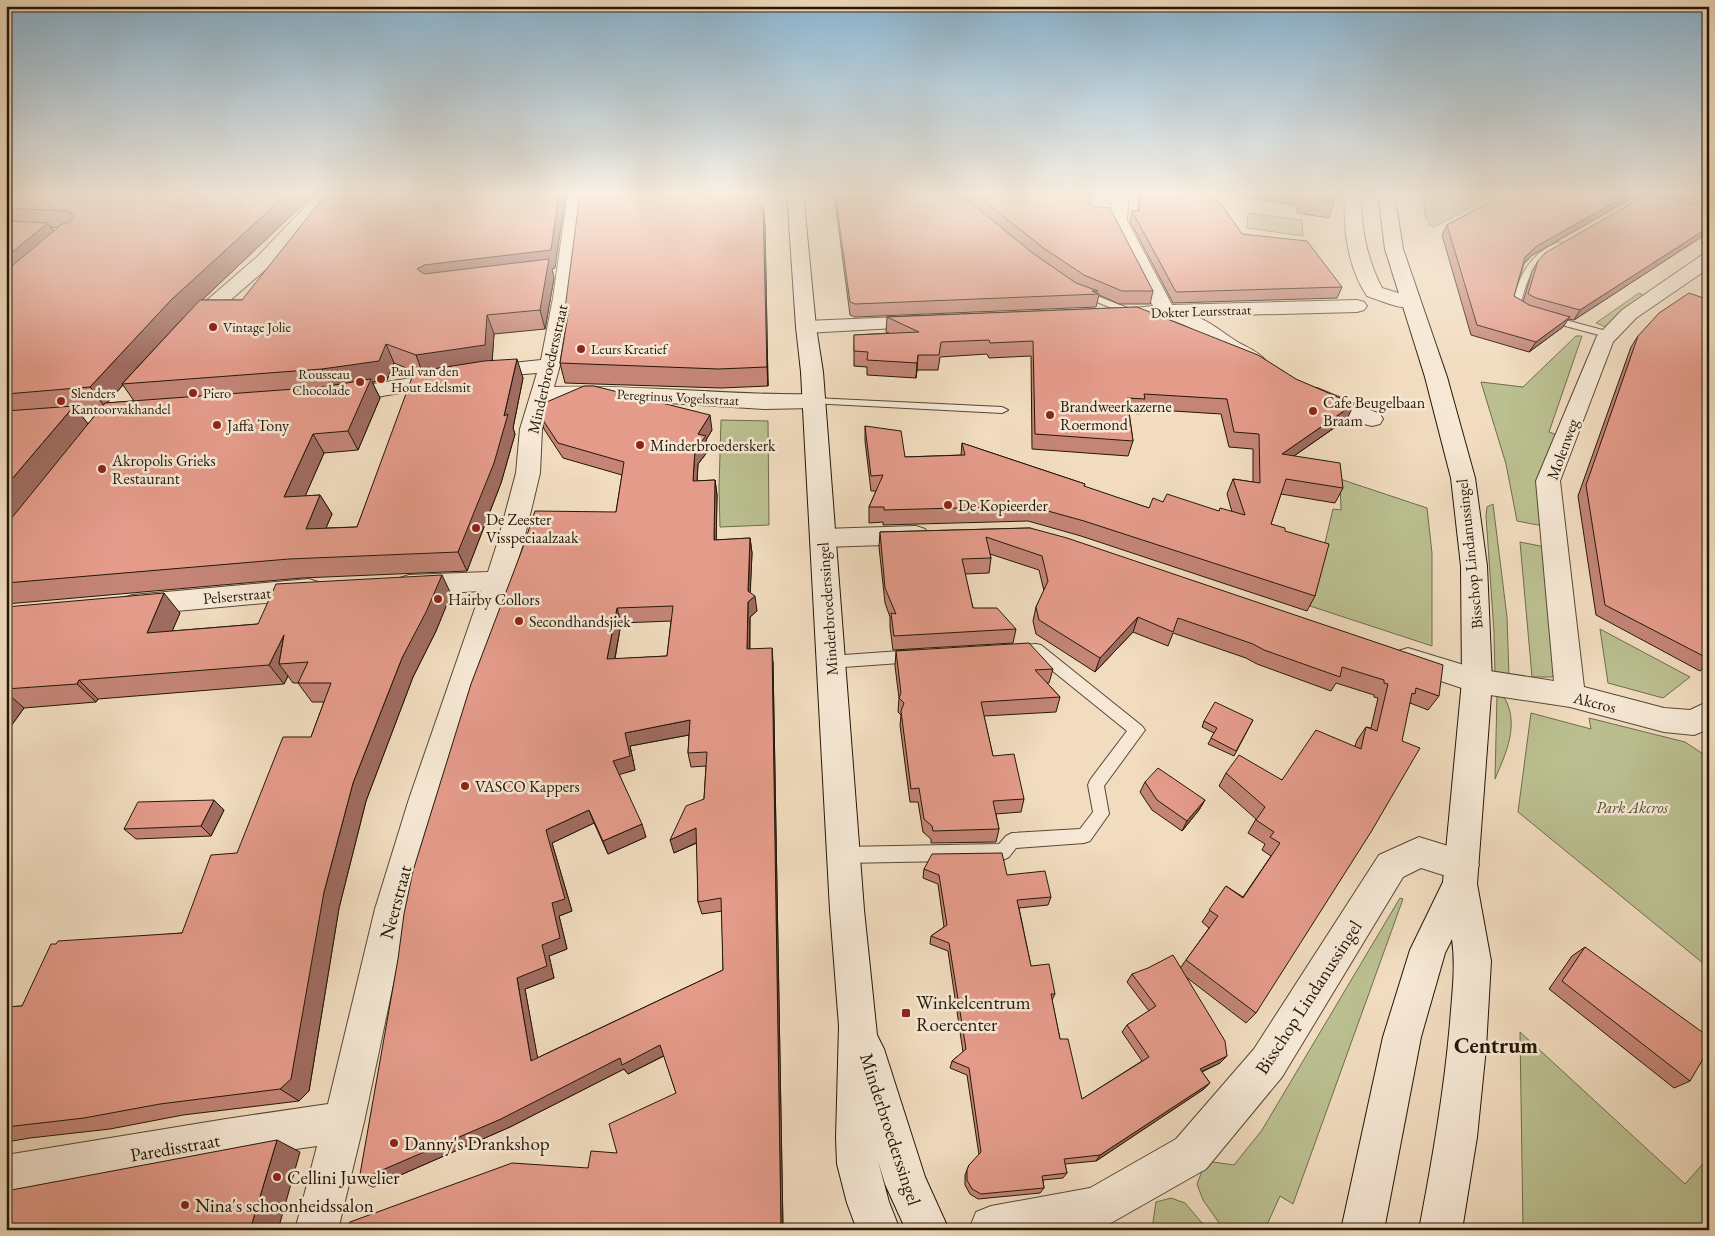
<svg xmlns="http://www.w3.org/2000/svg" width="1715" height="1236" viewBox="0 0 1715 1236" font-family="'EB Garamond',serif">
<rect width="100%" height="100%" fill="#f1dcbf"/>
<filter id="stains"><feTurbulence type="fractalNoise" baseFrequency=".004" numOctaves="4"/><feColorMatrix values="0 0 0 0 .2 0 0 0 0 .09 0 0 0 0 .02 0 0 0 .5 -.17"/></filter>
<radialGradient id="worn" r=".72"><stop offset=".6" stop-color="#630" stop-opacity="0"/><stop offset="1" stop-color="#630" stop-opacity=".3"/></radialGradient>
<!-- green -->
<path fill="#bbc091" stroke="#706c4c" d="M1424,193H1498L1434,227L1429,225V220L1425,218Z
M1248,213L1302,220L1303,236L1247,228Z
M1639,293L1645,296L1606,327L1596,323Z
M1576,336H1582L1549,432L1557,435L1543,526L1517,521L1506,464L1481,382L1523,387Z
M721,420L768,421L769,525L720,527L719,488Z
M1340,479L1427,508L1432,553V646L1310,606L1333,509L1341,510Z
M1493,504L1507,617L1509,678L1495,674L1494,632L1486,516L1487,507Z
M1520,542L1545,547L1556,672L1552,677H1532Z
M1600,629L1690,677L1663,698L1608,683Z
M1497,695L1504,697C1520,724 1506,753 1495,779Z
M1531,713L1591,729L1589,718L1685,742L1709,758V968L1518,812Z
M1400,898L1403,899L1293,1204L1280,1196L1266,1227L1262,1230H1224L1203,1200L1197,1184L1206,1161L1234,1165L1262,1130Z
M1520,1032L1685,1184L1709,1157V1230H1523Z
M1171,1198L1185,1203L1208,1230H1150L1152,1229L1156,1202Z"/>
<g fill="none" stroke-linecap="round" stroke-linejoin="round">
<!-- lane casing -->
<g stroke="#574834" stroke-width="2">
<path id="lane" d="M1560,242L1563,243V247C1532,265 1530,271 1520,305L1529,312L1527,314H1521L1510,306C1519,278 1529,252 1560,242Z
M1082,290L1138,312L1140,314L1135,317L1132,316L1079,295V291Z
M1547,315L1614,333L1615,335L1610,338L1543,320L1542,318Z
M814,398L1002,407L1008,410L1002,413L810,403L809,401L810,399Z
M1036,644L1041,645L1142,726L1145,730L1104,786L1109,814L1090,841L1084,843L1016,848L1009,857L1003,860L843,863L837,860L835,855L837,850L843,847L999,844L1006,836L1012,833L1080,829L1093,812L1088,785L1090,780L1127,731L1033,655L1010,654L1008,650L1010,646Z
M914,650L919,652L921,656L919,660L914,662L830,668L825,666L823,662L825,658L830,656Z"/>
</g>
<!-- street casing -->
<g stroke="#574834" stroke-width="2">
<path id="street" d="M318,193H335L272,264L197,329L190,331L183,329L180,325L183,321L258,256Z
M568,193H584C577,258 573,324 554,387C641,384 727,396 814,394L822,396L825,401L822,406L814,408L764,409L604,399L551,400L542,429L540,473L523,544L441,799L409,909L364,1122L338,1230H295L317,1146L226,1159L6,1197V1155L226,1119L328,1104L375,909L409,799L481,591L409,595L400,592L396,585L400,578L409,575L488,572L497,544L516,473L520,429L537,373L512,375L339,403L331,401L328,396L331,391L339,389L512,363L541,360L553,298Z
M1113,193H1129L1127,220L1172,305L1357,300L1364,302L1367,306L1364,310L1357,312L1195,316C1211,322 1222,332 1236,341C1246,347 1260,352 1266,361L1263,365C1242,371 1214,343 1196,331C1188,326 1174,320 1164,318C1152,315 1127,320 1114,321L1107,319L1104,315L1107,311L1153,306L1109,220Z
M1345,193H1361C1361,227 1366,257 1382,288L1418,299L1421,303L1418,307C1403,311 1382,301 1367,296C1347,266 1343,228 1345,193Z
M1709,254V268L1636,318L1613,342L1560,481L1584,687L1664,708L1690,710L1709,701V729L1694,735L1664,732L1570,707L1477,693L1398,667L1394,659L1398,651L1408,648L1477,669L1554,681L1536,481L1597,336L1622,310L1702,255Z
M924,316L931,318L934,322L931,326L806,333L799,331L796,327L799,323L806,321Z
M1317,388L1380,414L1383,419L1380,424L1372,426L1364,424L1309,400L1306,395L1309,390Z
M132,407L140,409L143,414L140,419L6,430V416Z
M916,526L925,529L929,535L925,541L916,544L823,547L814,544L810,538L814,532L823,529Z
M309,579L318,582L322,589L318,596L309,599L133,615L123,612L119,605L123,598L133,595Z
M1419,837L1474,854L1479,865L1474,876L1462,881L1421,868L1403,877L1282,1077L1206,1169L1111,1223L1096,1229L971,1230L970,1227L976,1212L991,1206L1090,1188L1176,1139L1254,1049L1379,855Z"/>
</g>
<!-- secondary casing -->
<g stroke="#241706" stroke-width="2">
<path id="secondary" d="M787,193H803L816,327L823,372L864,910L877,1035L884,1049L925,1177L949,1230H906L885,1184L878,1161L889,1202L900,1230H857L847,1203L837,1164L836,1138L839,1026L830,910L801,372L796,327Z
M1378,193H1394L1403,249L1447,377L1475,478L1487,566L1492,681L1477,884L1491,961L1486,1048L1477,1137L1462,1230H1419C1432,1161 1444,1093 1450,1023C1452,995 1456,967 1452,939L1445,953L1421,1037L1384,1230H1341L1383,1037L1410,950L1443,882L1462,681L1461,566L1451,478L1425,377L1385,249Z"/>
</g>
<!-- lane -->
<use href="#lane" fill="#f6e8d5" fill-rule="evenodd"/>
<!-- street -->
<use href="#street" fill="#f6e8d5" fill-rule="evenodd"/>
<!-- secondary -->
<use href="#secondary" fill="#f6e8d5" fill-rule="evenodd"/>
</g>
<!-- wall -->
<path fill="#c48577" stroke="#241706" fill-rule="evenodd" d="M6,193H315L202,300H242L555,268L552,269L554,278L545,329L494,334L492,360L523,378L513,428L515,434L501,483L467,571L302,578L6,604ZM51,227L58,228L54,231ZM394,363L416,372L357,527L326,528L332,514L320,495L305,496L324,453L358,450L380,398L372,382L387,380ZM123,385L134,401L107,403ZM102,406L88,424L76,409Z
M834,193H1090V206L1153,291L1150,304H1119L1099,295L1096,307L855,317L850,315Z
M1139,193H1213L1242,234L1342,287L1337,298L1173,303L1130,221L1132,211H1138Z
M1230,193H1334V202L1329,218L1297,213V205L1230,196Z
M1507,193H1709V232L1574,320L1568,319L1563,327L1529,352L1471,335L1442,235L1447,225ZM1639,194L1645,196L1538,261L1532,271L1523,302L1514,296L1524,264L1531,256Z
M758,204L765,224L768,386L721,388L565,383L560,363L567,319L565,309Z
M1709,300V663L1700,671L1596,615L1578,496L1631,347L1638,336Z
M1137,307L1347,419L1294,456L1343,488L1335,503L1281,494L1271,524L1285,531L1315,596L1307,611L1081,536L1028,521L883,525V522L869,523V507L876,491H871L865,441V426L905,457L961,455L962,443L1085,484L1084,487L1149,508L1163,502L1219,511L1232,512L1227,494L1233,479L1253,482V449L1229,447L1221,414L1142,409L1141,414L1129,413L1133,441L1128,456L1032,449L1031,356L989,358L987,354L940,357L938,370H917L916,378L867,375V367L854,366V335L889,333L886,332L887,317Z
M539,414L712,430L706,440L708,451L698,464L697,481L715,480L717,495L716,540L750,538L752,553L750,592L757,611L750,617V649L773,662L783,1230H348L588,1168L617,1153L676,1093L664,1056L628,1074L624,1069L510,1127L373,1187L359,1180L616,512L622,475L563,458L544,429ZM671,621L667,656L615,659L621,623ZM689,735L688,753L691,767L706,766L704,799L674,853L697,843L698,902L702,914L722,911L723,970L537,1058L525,989L554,978L549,956L567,949L559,916L572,911L552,843L594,823L608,854L646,837L619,774L635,770L630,746Z
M1030,528L1439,696L1428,710L1410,703L1256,1013L1246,1023L1186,977L1227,1056L1220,1063L1202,1072L1210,1083L1204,1089L1096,1161L1065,1164L1067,1173L1063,1178L1043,1180L1044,1188L1040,1193L978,1199L970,1194L965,1185V1175L969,1165L979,1155L967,1075L950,1068L952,1061L963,1052L948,951L930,944L931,936L944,927L938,884L923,878L924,869L1007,875L1051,897L1048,905L1019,908L1031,966L1055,994L1052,1000L1060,1039L1082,1099L1142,1061L1122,1032L1127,1025L1149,1011L1127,982L1132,974L1181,967L1209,928L1202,922L1226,886L1243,897L1271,856L1262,850L1265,844L1248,833L1256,819L1219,786L1226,773L1282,780L1355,746L1357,740L1366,727L1371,728L1378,698L1374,697V695L1336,683L1331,691L1257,664L1246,658L1173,633L1168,646L1133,632L1095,672L1036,634L1033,621L1036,607L1044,591L1039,570L990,554L991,558L989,573L965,574L973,608L1016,629L1013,643L893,650L890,627V617L885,603L879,547L880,532Z
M451,594L436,631L413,677L366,801L339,908L309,1091L299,1101L183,1115L110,1129L30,1138L6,1142V1007L22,1006L56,944L182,933L237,853L311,737L324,702H312L298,683H293L288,676L284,684L98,699L96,702L24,708L11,726H6V607L180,613L172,631L258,624Z
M896,651L1053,669L1049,683H1047L1060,697L1056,712L984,716L993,756L1024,799L1021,812L996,814L999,829L996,842L931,843V839L923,832L918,802H910L900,725L901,715L898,712L899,698L895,666Z
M1253,720L1234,756L1208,744L1214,733L1202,727L1204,721Z
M1145,782L1205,800L1199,810L1182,831L1152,810L1140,792Z
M224,810L211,836L136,839L124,829Z
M1585,947L1690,1081L1674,1088L1549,989L1572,956Z"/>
<!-- shaded-wall -->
<path fill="#a06c61" stroke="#241706" d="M288,193H315L182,319L122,384L123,385L104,406L90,387L171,300Z
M559,193H566L555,268L552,269L554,278L545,329L540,310L424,287L417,269Z
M1631,193H1640L1639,194L1531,256L1520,268L1525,257L1537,246Z
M763,206L765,224L768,386L767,367Z
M48,223L60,241L6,289V257Z
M1709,227V232L1574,320L1580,310Z
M487,315L494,334L492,364L423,374L416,355Z
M1570,317L1563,327L1529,352L1536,342Z
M386,344L394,363L387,380L372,382L380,398L358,450L348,431L332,388L322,369Z
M918,355L917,370L916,378L917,363Z
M517,359L523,378L513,428L515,434L501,483L467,571L458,552L504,416Z
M1354,404L1347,419L1275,469L1282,454Z
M74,406L89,425L6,527V486Z
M710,415L712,430L706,440L708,451L698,464L696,496L693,481L695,449L698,434Z
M313,434L324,453L296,517L284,497Z
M715,480L717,495L716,555L714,540Z
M320,495L332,514L317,548L306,529Z
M750,538L752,553L750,600L755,596L757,611L750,617L749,664L747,649Z
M442,575L451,594L436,631L413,677L366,801L339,908L309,1091L299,1101L280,1089L324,892L353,783L402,658Z
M164,593L180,613L163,652L147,633Z
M617,608L621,623L612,674L607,659Z
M1138,617L1133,632L1095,672L1100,658Z
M284,635L279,664L288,676L284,684L269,665Z
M772,648L773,662L783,1230H782L781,1228Z
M79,680L98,699L96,702L77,684Z
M6,692L24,708L11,726L6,722Z
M690,720L694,734L630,746L635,770L618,775L613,761L625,733Z
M214,800L224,810L211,836L201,826Z
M1205,800L1199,810L1182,831L1187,821Z
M589,810L594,823L552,843L572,911L559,916L567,949L549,956L554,978L525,989L540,1071L531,1061L517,978L542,945L552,903L546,830Z
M642,824L646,837L608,854L603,841Z
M696,828L700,841L674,853L670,840Z
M660,1045L665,1055L628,1074L624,1069L510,1127L373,1187L359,1180L620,1058Z
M1227,1056L1220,1063L1194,1075L1200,1069Z
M1210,1083L1204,1089L1096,1161L1100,1155Z
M277,1140L300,1152L278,1230H250Z"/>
<!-- building -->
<path fill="#e49b8a" stroke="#241706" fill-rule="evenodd" d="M6,193H288L171,300L90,387L6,394V271L62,224L70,222L73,216L69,211L6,208Z
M327,193H559L551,250L424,265L417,269L424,274L549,259L540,310L487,315L485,345L416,355L386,344L379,361L322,369L122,384L200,300H242Z
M580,193H757L758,204L763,206L767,367L719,369L560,363L569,309H565Z
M835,193H959L1034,254L1076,283L1098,291H1092L1099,294L855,304L850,302Z
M974,193H1090V206L1110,208L1153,291H1122L1084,275L1042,247Z
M1141,193H1213L1242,234L1307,241L1342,287L1176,292L1132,211H1139Z
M1303,193H1334V202L1303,198Z
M1507,193H1631L1537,246L1525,257L1514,296L1529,305L1570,317L1536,342L1477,325L1447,225Z
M1686,193H1709V197Z
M1648,194L1709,207V227L1580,310L1536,298L1528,294L1538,261L1545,253Z
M6,221L48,223L6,257Z
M1689,293L1709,300V659L1605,605L1586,485L1638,336L1659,313Z
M1137,307L1258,355L1296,379L1354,404L1282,454L1340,463L1343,488L1286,479L1271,524L1285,528V531L1329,544L1315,596L1084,521L1030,506L884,510V507H869L883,475L871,476L865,426L901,431L905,457L965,455L962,443L1085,484L1084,486L1149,508L1153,498L1163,502L1167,494L1219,511L1220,508L1245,515L1233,479L1260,483L1259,434L1234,432L1227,399L1144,394L1145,399L1127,398L1133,441L1035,434L1033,341L990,343L989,340L941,342L939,355H918L917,363L867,360L868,352L854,351V335L919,332L887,317Z
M517,359L504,416L508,414L494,463L458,552L289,559L6,583V525L105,403L322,387L371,379L348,431L313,434L284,497L320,495L306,529L357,527L414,372L484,361Z
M584,386H594L710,415L698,434L706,436L695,449L693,481L715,480L714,540L750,538L748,591L755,596L748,602L747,649L772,648L781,1228L752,1230H348L350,1222L512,1163L588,1168L591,1151L617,1153L609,1124L676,1093L660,1045L622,1065L620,1058L501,1119L359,1180L398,959L404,914L413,871L471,684L522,550L535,511L616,512L624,462L558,443L539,414L542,404ZM673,606L667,656L607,659L617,608ZM690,720L688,753L707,752L704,799L686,806L670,840L696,828L698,902L721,898L723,970L531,1061L517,978L547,966L542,945L560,938L552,903L565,899L546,830L589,810L603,841L642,824L613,761L630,756L625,733Z
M74,406L6,486V411Z
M1030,528L1067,538L1443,665L1439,696L1416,688L1415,694L1412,693L1402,741L1420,748L1371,832L1256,1013L1186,960L1218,916L1209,910L1226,886L1243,898L1280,843L1270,837L1274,832L1256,820L1265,807L1226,773L1239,755L1282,780L1316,730L1361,749L1366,727L1377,731L1388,684L1384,683V680L1342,667L1340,677L1264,650L1253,644L1178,618L1173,632L1138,617L1100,658L1039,620L1036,607L1048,581L1042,556L986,537L991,558L962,559L973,608H997L1016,629L894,636L891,613L896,614L885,588L880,532Z
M442,575L426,612L402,658L353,783L324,892L291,1079L280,1089L160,1104L84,1118L6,1127V1007L22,1006L51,944H56L58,941L182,933L211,855L237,853L283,737H311L331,683H298L308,662L279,664L284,635L269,665L79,680L77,684L6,689V607L164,593L147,633L258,624L276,584Z
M1029,643L1053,669L1035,670L1060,697L981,702L993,756L1014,754L1024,799L993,801L999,829L933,831L932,826L924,819L919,788L911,789L901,711L904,703L899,698L901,693L896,651Z
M1215,702L1253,720L1236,751L1211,738L1217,728L1204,721Z
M1158,768L1205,800L1187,821L1157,800L1145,782Z
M214,800L201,826L124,829L138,802Z
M1002,853L1007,875L1045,871L1051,897L1017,900L1031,966L1049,964L1055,994H1051L1060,1039H1068L1082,1099L1149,1057L1127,1025L1156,1006L1132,974L1148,968L1173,955L1225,1041L1227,1056L1200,1069L1210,1083L1100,1155L1064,1159L1067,1173L1042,1176L1044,1188L981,1194L972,1189L967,1180V1170L969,1165L981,1152L969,1068L952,1061L966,1049L949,943L931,936L947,925L939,875L924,869L932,854Z
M1585,947L1709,1037V1049L1690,1081L1562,981Z
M277,1140L250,1230H6V1191Z"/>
<!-- sky -->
<linearGradient id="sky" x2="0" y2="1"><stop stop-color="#89b6d4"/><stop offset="0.53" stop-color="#f9efe2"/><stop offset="1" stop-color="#f9efe2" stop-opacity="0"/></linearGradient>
<rect width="1715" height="366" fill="url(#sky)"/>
<!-- markers -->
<g fill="#8f2418" stroke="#f6e8d5" stroke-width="2">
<circle cx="213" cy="327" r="5"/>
<circle cx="581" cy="349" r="5"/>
<circle cx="381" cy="379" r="5"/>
<circle cx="360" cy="382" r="5"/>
<circle cx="193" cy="393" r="5"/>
<circle cx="61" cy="401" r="5"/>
<circle cx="1313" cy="411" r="5"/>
<circle cx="1050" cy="415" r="5"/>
<circle cx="217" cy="425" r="5"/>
<circle cx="640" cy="445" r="5"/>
<circle cx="102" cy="469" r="5"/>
<circle cx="948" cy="505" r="5"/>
<circle cx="476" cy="528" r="5"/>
<circle cx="438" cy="599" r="5"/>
<circle cx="519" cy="621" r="5"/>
<circle cx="465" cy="786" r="5"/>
<rect x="901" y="1008" width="10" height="10" rx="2.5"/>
<circle cx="394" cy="1143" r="5"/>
<circle cx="277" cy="1177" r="5"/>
<circle cx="185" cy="1205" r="5"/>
</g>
<g text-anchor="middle" stroke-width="5" stroke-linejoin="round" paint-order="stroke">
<!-- far-street labels -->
<g font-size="14" fill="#241706" stroke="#f6e8d5">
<text transform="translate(1201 311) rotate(-2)" y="5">Dokter Leursstraat</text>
<text transform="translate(678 397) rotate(3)" y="5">Peregrinus Vogelsstraat</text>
</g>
<!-- far-poi labels -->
<g font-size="14" fill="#241706" stroke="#f6e8d5" text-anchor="start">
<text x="223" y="332">Vintage Jolie</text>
<text x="591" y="354">Leurs Kreatief</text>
<text x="391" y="376">Paul van den<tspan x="391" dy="16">Hout Edelsmit</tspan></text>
<text x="350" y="379" text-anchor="end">Rousseau<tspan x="350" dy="16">Chocolade</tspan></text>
<text x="71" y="398">Slenders<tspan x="71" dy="16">Kantoorvakhandel</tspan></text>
<text x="203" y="398">Piero</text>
</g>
<!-- street labels -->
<g font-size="16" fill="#241706" stroke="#f6e8d5">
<text transform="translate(547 369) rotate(-77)" y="6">Minderbroedersstraat</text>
<text transform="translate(1562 449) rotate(-70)" y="6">Molenweg</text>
<text transform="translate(1469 554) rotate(-96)" y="6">Bisschop Lindanussingel</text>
<text transform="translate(237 595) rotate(-5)" y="6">Pelserstraat</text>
<text transform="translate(827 609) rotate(-94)" y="6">Minderbroederssingel</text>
<text transform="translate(1595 702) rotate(14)" y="6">Akcros</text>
</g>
<!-- poi labels -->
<g font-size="16" fill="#241706" stroke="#f6e8d5" text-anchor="start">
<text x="1323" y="408">Cafe Beugelbaan<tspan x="1323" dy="18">Braam</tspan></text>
<text x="1060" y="412">Brandweerkazerne<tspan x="1060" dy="18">Roermond</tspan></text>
<text x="227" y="431">Jaffa Tony</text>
<text x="650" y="451">Minderbroederskerk</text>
<text x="112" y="466">Akropolis Grieks<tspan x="112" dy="18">Restaurant</tspan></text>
<text x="958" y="511">De Kopieerder</text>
<text x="486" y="525">De Zeester<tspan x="486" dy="18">Visspeciaalzaak</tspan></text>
<text x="448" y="605">Hairby Collors</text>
<text x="529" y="627">Secondhandsjiek</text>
<text x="475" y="792">VASCO Kappers</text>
</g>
<!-- park labels -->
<g font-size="16" font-style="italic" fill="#514a30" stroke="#f6e8d5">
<text x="1632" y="813">Park Akcros</text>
</g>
<!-- near-street labels -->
<g font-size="19" fill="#241706" stroke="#f6e8d5">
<text transform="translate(395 902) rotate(-75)" y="7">Neerstraat</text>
<text transform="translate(1308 997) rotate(-57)" y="7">Bisschop Lindanussingel</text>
<text transform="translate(891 1129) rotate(72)" y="7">Minderbroederssingel</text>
<text transform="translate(175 1147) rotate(-10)" y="7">Paredisstraat</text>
</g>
<!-- near-poi labels -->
<g font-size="19" fill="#241706" stroke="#f6e8d5" text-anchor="start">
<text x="916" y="1009">Winkelcentrum<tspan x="916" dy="22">Roercenter</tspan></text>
<text x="404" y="1150">Danny's Drankshop</text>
<text x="287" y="1184">Cellini Juwelier</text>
<text x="195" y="1212">Nina's schoonheidssalon</text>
</g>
<!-- near-quarter labels -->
<g font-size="22" font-weight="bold" fill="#241706" stroke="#f6e8d5">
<text x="1496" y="1053">Centrum</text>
</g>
</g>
<!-- margin -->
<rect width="1715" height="1236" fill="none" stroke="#f1dcbf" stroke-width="25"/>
<rect x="8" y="8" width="1700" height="1221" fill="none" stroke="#241706" stroke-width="2.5"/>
<rect x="12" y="12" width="1690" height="1211" fill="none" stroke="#241706"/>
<rect width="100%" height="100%" filter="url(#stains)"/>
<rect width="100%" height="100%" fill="url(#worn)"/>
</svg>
